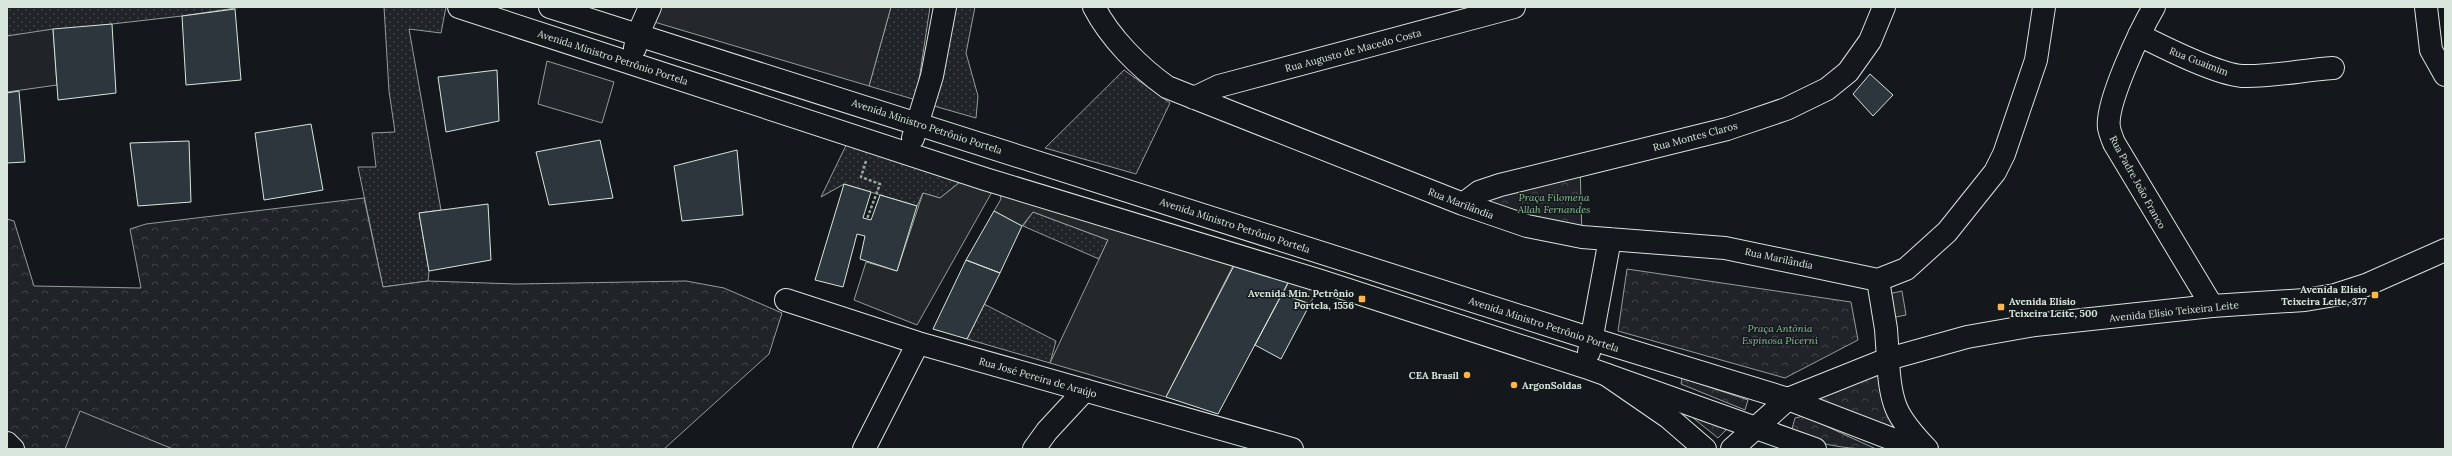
<svg xmlns="http://www.w3.org/2000/svg" width="2452" height="456" viewBox="0 0 2452 456" font-family="Lora,serif">
<defs>
<pattern id="grass-dots" width="8" height="8" patternUnits="userSpaceOnUse"><rect width="8" height="8" fill="#202428"/><path d="M2 2h.1M6 6h.1" fill="none" stroke="#404447" stroke-width="1.8" stroke-linecap="round"/></pattern>
<pattern id="forest-crowns" width="20" height="18" patternUnits="userSpaceOnUse"><rect width="20" height="18" fill="#202428"/><path d="M2 6a3 3 0 1 1 6 0M12 15a3 3 0 1 1 6 0" fill="none" stroke="#404447"/></pattern>
</defs>
<rect width="100%" height="100%" fill="#14181c"/>
<!-- grass -->
<path fill="url(#grass-dots)" stroke="#939e99" d="M7,7H242L182,16L7,36Z
M384,7H446L441,33L409,29L441,210L419,213L429,271L428,281L383,287L358,167H376L372,133L395,132L389,91Z
M891,7H930L916,100L869,86Z
M946,7H975L966,53L978,96L976,118L934,106Z
M1124,70L1170,103L1136,174L1045,148Z
M851,135L970,174L940,198L923,193L917,206L844,184L821,197Z
M1033,212L1108,240L1099,259L1023,226Z
M984,304L1056,341L1050,363L967,339Z"/>
<!-- forest -->
<path fill="url(#forest-crowns)" stroke="#939e99" d="M1580,165L1582,237L1463,204Z
M364,198L383,287L428,281L516,284L686,281L724,288L782,313L769,354L664,449H13L7,443V219L14,221L34,286L141,288L130,229L146,224Z
M1627,269L1851,302L1858,340L1785,378L1618,331Z
M1888,359L1889,388L1927,449L1788,399Z
M1682,378L1748,400L1745,410L1681,384Z
M1694,412L1732,424L1718,438L1692,417Z
M1804,416L1876,449C1848,449 1815,446 1792,429L1795,418Z"/>
<!-- pitch -->
<path fill="#202428" stroke="#939e99" d="M53,29L57,85L7,92V36Z
M547,61L614,82L602,123L538,104Z
M80,411L173,449H174H65Z"/>
<!-- parking -->
<path fill="#24282b" stroke="#939e99" d="M651,7H891L869,86L651,21Z
M970,174L1237,258L1166,397L1050,363L1108,240L1033,212L1022,226L994,211L1001,199L997,183L917,325L854,300L866,262L897,271L923,193L940,198Z
M1290,279L1319,286L1310,304L1283,294Z
M1902,291L1906,315L1876,321L1870,298Z"/>
<!-- building -->
<path fill="#2c363c" stroke="#d8e6dc" d="M235,9L241,80L186,85L182,16Z
M112,24L116,93L58,100L53,29Z
M497,70L499,121L446,132L438,77Z
M1870,74L1893,95L1873,116L1853,94Z
M19,91L25,162L7,163V93Z
M311,124L323,190L264,200L255,133Z
M600,140L613,198L549,205L536,152Z
M189,141L191,202L138,206L130,143Z
M737,150L743,215L682,221L674,166Z
M844,184L871,192L863,218L871,220L880,195L917,206L897,271L860,259L865,236L857,234L843,287L815,280Z
M488,204L491,260L429,271L419,213Z
M994,211L1022,226L1000,273L966,260Z
M1238,258L1290,279L1218,414L1166,397Z
M966,260L1000,273L967,339L933,329Z
M1282,294L1310,304L1281,359L1255,345Z"/>
<g fill="none" stroke-linecap="round" stroke-linejoin="round">
<!-- minor casing -->
<g stroke="#d8e6dc" stroke-width="24">
<path id="minor" d="M459,7L985,179L1321,281L1585,367L1756,428
M550,7L1592,339L1788,399
M1094,7C1110,38 1139,67 1167,87L1463,204L1527,226L1582,237L1725,248L1878,280
M2154,7C2141,29 2105,104 2109,128C2110,133 2112,138 2114,143L2212,306
M2426,7L2431,50L2445,75
M2139,35C2163,47 2216,74 2242,76C2272,77 2303,70 2333,68
M635,48L638,34L650,7
M1194,98L1219,86L1514,7
M913,138L932,76L945,7
M1463,204L1479,192L1500,185L1727,129L1786,109L1827,89L1848,72L1870,41L1884,7
M1878,280L1906,269L1947,232L1995,172L2004,154L2036,60L2044,7
M1878,280L1886,329L1888,359
M786,300L918,343L1292,449
M1589,352L1610,239
M7,443L13,449
M864,449L918,343
M1034,449L1047,431L1085,390"/>
</g>
<!-- major casing -->
<g stroke="#d8e6dc" stroke-width="24">
<path id="major" d="M1888,359C1890,404 1896,417 1927,449
M1607,375L1668,417L1705,449
M1788,399L1918,449
M1756,428L1815,449
M1732,449L1788,399L1888,359L1967,337L2035,325L2212,306L2305,300L2335,295L2366,285L2445,250"/>
</g>
<!-- path -->
<path stroke="#9da8a2" stroke-width="2.5" stroke-dasharray="3 2" stroke-linecap="butt" d="M866,161L861,177L880,184L867,219"/>
<!-- minor -->
<use href="#minor" stroke="#14181c" stroke-width="22"/>
<!-- major -->
<use href="#major" stroke="#14181c" stroke-width="22"/>
</g>
<!-- markers -->
<g fill="#ffb74d" stroke="#14181c" stroke-width="1.5">
<rect x="2371" y="291" width="8" height="8" rx="2"/>
<rect x="1358" y="295" width="8" height="8" rx="2"/>
<rect x="1997" y="303" width="8" height="8" rx="2"/>
<circle cx="1467" cy="375" r="4"/>
<circle cx="1514" cy="385" r="4"/>
</g>
<g text-anchor="middle" stroke-width="3" stroke-linejoin="round" paint-order="stroke">
<!-- street labels -->
<g font-size="10" fill="#d8e6dc" stroke="#14181c">
<text transform="translate(1353 50) rotate(-15)" y="4">Rua Augusto de Macedo Costa</text>
<text transform="translate(613 57) rotate(18)" y="4">Avenida Ministro Petrônio Portela</text>
<text transform="translate(2199 61) rotate(21)" y="4">Rua Guaimim</text>
<text transform="translate(927 126) rotate(18)" y="4">Avenida Ministro Petrônio Portela</text>
<text transform="translate(1695 136) rotate(-15)" y="4">Rua Montes Claros</text>
<text transform="translate(2138 182) rotate(61)" y="4">Rua Padre João Franco</text>
<text transform="translate(1461 203) rotate(21)" y="4">Rua Marilândia</text>
<text transform="translate(1235 225) rotate(18)" y="4">Avenida Ministro Petrônio Portela</text>
<text transform="translate(1779 258) rotate(12)" y="4">Rua Marilândia</text>
<text transform="translate(2174 311) rotate(-6)" y="4">Avenida Elísio Teixeira Leite</text>
<text transform="translate(1544 324) rotate(18)" y="4">Avenida Ministro Petrônio Portela</text>
<text transform="translate(1038 377) rotate(16)" y="4">Rua José Pereira de Araújo</text>
</g>
<!-- park labels -->
<g font-size="10" font-style="italic" fill="#8ac095" stroke="#14181c">
<text x="1554" y="201">Praça Filomena<tspan x="1554" dy="12">Allah Fernandes</tspan></text>
<text x="1780" y="332">Praça Antônia<tspan x="1780" dy="12">Espinosa Picerni</tspan></text>
</g>
<!-- poi labels -->
<g font-size="10" font-weight="bold" fill="#d8e6dc" stroke="#14181c" text-anchor="end">
<text x="2367" y="293">Avenida Elísio<tspan x="2367" dy="12">Teixeira Leite, 377</tspan></text>
<text x="1354" y="297">Avenida Min. Petrônio<tspan x="1354" dy="12">Portela, 1556</tspan></text>
<text x="2009" y="305" text-anchor="start">Avenida Elísio<tspan x="2009" dy="12">Teixeira Leite, 500</tspan></text>
<text x="1459" y="379">CEA Brasil</text>
<text x="1522" y="389" text-anchor="start">ArgonSoldas</text>
</g>
</g>
<!-- border -->
<rect width="2452" height="456" fill="none" stroke="#d8e6dc" stroke-width="16"/>
</svg>
